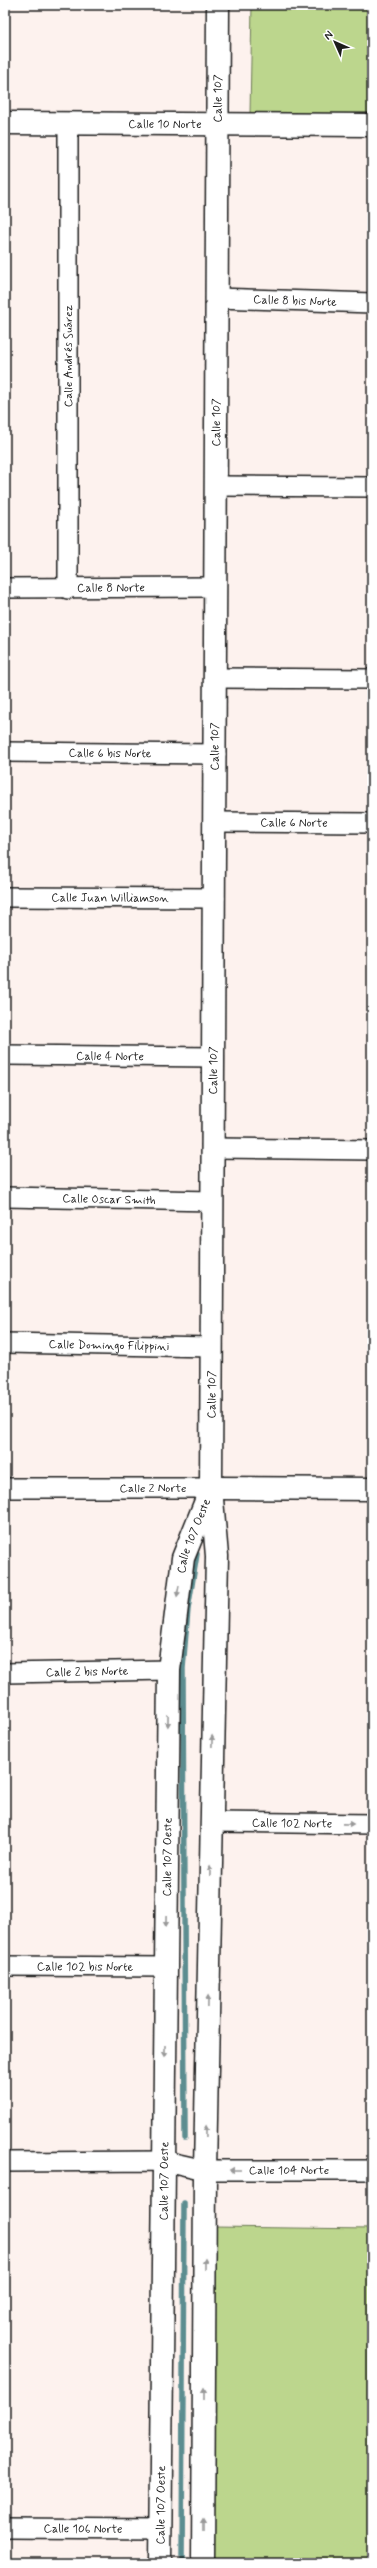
<svg xmlns="http://www.w3.org/2000/svg" width="377" height="2568" viewBox="0 0 377 2568" font-family="Mynerve,sans-serif">
<rect width="100%" height="100%" fill="#fdf2ee"/>
<filter id="ink" filterUnits="userSpaceOnUse"><feTurbulence type="fractalNoise" baseFrequency=".025" numOctaves="2"/><feDisplacementMap in="SourceGraphic" scale="8" xChannelSelector="R" yChannelSelector="G"/><feConvolveMatrix kernelMatrix="1 2 1 2 8 2 1 2 1" color-interpolation-filters="sRGB"/></filter>
<g filter="url(#ink)">
<!-- green -->
<path fill="#bcd68d" stroke="#6c7954" d="M252,5H372V115L250,114Z
M213,2227L372,2229V2563H214Z"/>
<g fill="none" stroke-linecap="round" stroke-linejoin="round">
<!-- stream -->
<path stroke="#5c8d90" stroke-width="5.5" d="M185,2138L183,1668L188,1609L197,1554
M182,2563L184,2203"/>
<!-- street casing -->
<g stroke="#1c1c1c" stroke-width="22">
<g id="street">
<path id="s1" d="M218,298L372,303"/>
<path d="M217,486L372,487"/>
<path id="s2" d="M5,588L216,587"/>
<path d="M68,589V123"/>
<path d="M216,678L372,679"/>
<path id="s3" d="M5,752L216,754"/>
<path id="s4" d="M215,822L372,823"/>
<path id="s5" d="M5,897L215,898"/>
<path id="s6" d="M5,1055L214,1057"/>
<path d="M214,1148L372,1150"/>
<path id="s7" d="M5,1197L213,1201"/>
<path id="s8" d="M5,1343L212,1347"/>
<path id="s9" d="M5,1488H211"/>
<path id="s10" d="M5,1673L169,1670"/>
<path id="s11" d="M211,1822L372,1824"/>
<path id="s12" d="M5,1966L165,1967"/>
<path id="s13" d="M5,2162L165,2161L205,2170H372"/>
<path id="s14" d="M5,2528L161,2529"/>
</g>
</g>
<!-- secondary casing -->
<g stroke="#1c1c1c" stroke-width="25">
<g id="secondary">
<path id="s15" d="M5,123L372,125"/>
<path d="M211,1488L372,1489"/>
<path id="s16" d="M160,2563L169,1670L183,1558L210,1491"/>
<path id="s17" d="M203,2563L205,2170L217,1556L211,1488L218,5"/>
</g>
</g>
<!-- street -->
<use href="#street" stroke="#fff" stroke-width="19"/>
<!-- secondary -->
<use href="#secondary" stroke="#fff" stroke-width="22"/>
</g>
<!-- one-way arrows -->
<defs><path id="oneway-solid" d="M-6-.8H1V-3.2L6.5 0L1 3.2V.8H-6Z"/></defs>
<g fill="#999">
<use href="#oneway-solid" transform="translate(178 1591) rotate(100)"/>
<use href="#oneway-solid" transform="translate(168 1721) rotate(91)"/>
<use href="#oneway-solid" transform="translate(212 1741) rotate(-89)"/>
<use href="#oneway-solid" transform="translate(348 1824) rotate(1)"/>
<use href="#oneway-solid" transform="translate(210 1871) rotate(-89)"/>
<use href="#oneway-solid" transform="translate(166 1921) rotate(91)"/>
<use href="#oneway-solid" transform="translate(208 2001) rotate(-89)"/>
<use href="#oneway-solid" transform="translate(165 2051) rotate(90)"/>
<use href="#oneway-solid" transform="translate(206 2131) rotate(-89)"/>
<use href="#oneway-solid" transform="translate(235 2170) rotate(-180)"/>
<use href="#oneway-solid" transform="translate(205 2264) rotate(-90)"/>
<use href="#oneway-solid" transform="translate(204 2394) rotate(-90)"/>
<use href="#oneway-solid" transform="translate(203 2524) rotate(-90)"/>
</g>
</g>
<g text-anchor="middle" stroke-width="4" stroke-linejoin="round" paint-order="stroke">
<!-- street labels -->
<g font-size="12" fill="#1c1c1c" stroke="#fff">
<text dy="4" stroke="none"><textPath href="#s17" startOffset="2465">Calle 107</textPath></text>
<text dy="4" stroke="none"><textPath href="#s15" startOffset="160">Calle 10 Norte</textPath></text>
<text dy="4" stroke="none"><textPath href="#s1" startOffset="77">Calle 8 bis Norte</textPath></text>
<text transform="translate(68 356) rotate(-90)" y="4">Calle Andrés Suárez</text>
<text dy="4" stroke="none"><textPath href="#s17" startOffset="2141">Calle 107</textPath></text>
<text dy="4" stroke="none"><textPath href="#s2" startOffset="106">Calle 8 Norte</textPath></text>
<text dy="4" stroke="none"><textPath href="#s17" startOffset="1817">Calle 107</textPath></text>
<text dy="4" stroke="none"><textPath href="#s3" startOffset="105">Calle 6 bis Norte</textPath></text>
<text dy="4" stroke="none"><textPath href="#s4" startOffset="79">Calle 6 Norte</textPath></text>
<text dy="4" stroke="none"><textPath href="#s5" startOffset="105">Calle Juan Williamson</textPath></text>
<text dy="4" stroke="none"><textPath href="#s6" startOffset="105">Calle 4 Norte</textPath></text>
<text dy="4" stroke="none"><textPath href="#s17" startOffset="1493">Calle 107</textPath></text>
<text dy="4" stroke="none"><textPath href="#s7" startOffset="104">Calle Oscar Smith</textPath></text>
<text dy="4" stroke="none"><textPath href="#s8" startOffset="104">Calle Domingo Filippini</textPath></text>
<text dy="4" stroke="none"><textPath href="#s17" startOffset="1169">Calle 107</textPath></text>
<text dy="4" stroke="none"><textPath href="#s9" startOffset="148">Calle 2 Norte</textPath></text>
<text dy="4" stroke="none"><textPath href="#s16" startOffset="1030">Calle 107 Oeste</textPath></text>
<text dy="4" stroke="none"><textPath href="#s10" startOffset="82">Calle 2 bis Norte</textPath></text>
<text dy="4" stroke="none"><textPath href="#s11" startOffset="81">Calle 102 Norte</textPath></text>
<text dy="4" stroke="none"><textPath href="#s16" startOffset="706">Calle 107 Oeste</textPath></text>
<text dy="4" stroke="none"><textPath href="#s12" startOffset="80">Calle 102 bis Norte</textPath></text>
<text dy="4" stroke="none"><textPath href="#s13" startOffset="285">Calle 104 Norte</textPath></text>
<text dy="4" stroke="none"><textPath href="#s16" startOffset="382">Calle 107 Oeste</textPath></text>
<text dy="4" stroke="none"><textPath href="#s16" startOffset="58">Calle 107 Oeste</textPath></text>
<text dy="4" stroke="none"><textPath href="#s14" startOffset="78">Calle 106 Norte</textPath></text>
</g>
</g>
<!-- margin -->
<rect width="377" height="2568" fill="none" stroke="#fff" stroke-width="20"/>
<rect x="10" y="10" width="357" height="2548" fill="none" stroke="#1c1c1c" stroke-width="1.5" filter="url(#ink)"/>
<!-- north arrow -->
<g transform="translate(335 42) rotate(315)" stroke="#ffffff" stroke-width="3" paint-order="stroke">
<path d="M0-3L7 15L0 10L-7 15Z" fill="#1c1c1c"/>
<text y="-6" font-size="11" font-weight="bold" text-anchor="middle" fill="#1c1c1c">N</text>
</g>
</svg>
